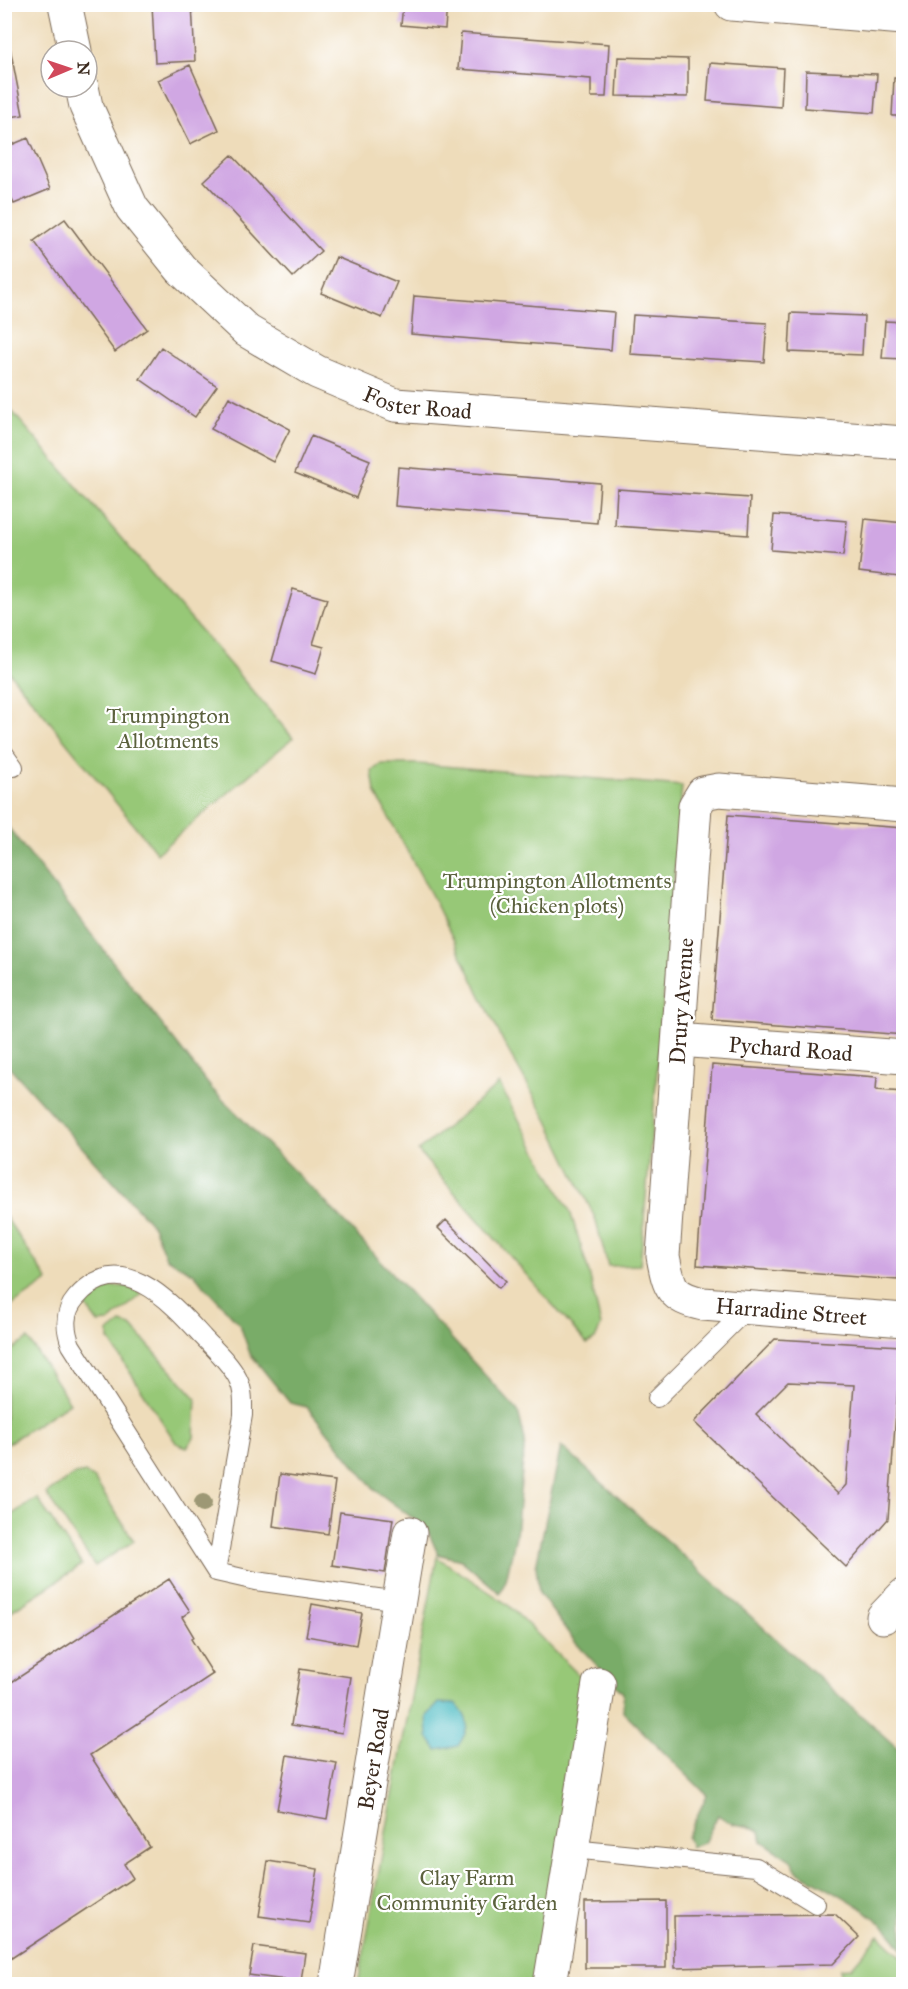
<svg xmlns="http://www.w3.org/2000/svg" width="908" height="1989" viewBox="0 0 908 1989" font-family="'IM FELL Great Primer',serif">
<rect width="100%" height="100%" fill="#fff"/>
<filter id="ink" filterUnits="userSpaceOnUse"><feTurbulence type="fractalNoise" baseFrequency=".0167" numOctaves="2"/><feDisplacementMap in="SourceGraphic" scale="12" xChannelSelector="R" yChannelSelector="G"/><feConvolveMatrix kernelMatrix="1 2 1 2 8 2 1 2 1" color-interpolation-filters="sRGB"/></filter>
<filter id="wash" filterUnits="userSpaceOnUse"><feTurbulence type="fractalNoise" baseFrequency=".008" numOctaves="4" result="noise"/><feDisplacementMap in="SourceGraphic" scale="24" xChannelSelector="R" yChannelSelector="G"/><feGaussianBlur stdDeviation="1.35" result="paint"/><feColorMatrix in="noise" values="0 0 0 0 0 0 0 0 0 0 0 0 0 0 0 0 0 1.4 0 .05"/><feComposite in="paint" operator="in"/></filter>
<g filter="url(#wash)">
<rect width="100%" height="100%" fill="#eedcba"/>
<!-- green -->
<path fill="#97c877" stroke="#69794a" stroke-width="1.5" d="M4,402L293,738L157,853L5,667Z
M381,764H418L682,786L640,1265L608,1266L595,1218L548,1121L505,1045L432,896L375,792L372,771Z
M499,1084L570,1211L589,1273L601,1326L595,1339L587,1344L418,1151Z
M5,1216L48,1281L5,1310H4Z
M127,1286L142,1294L109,1322L98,1323L87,1308V1299L110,1287Z
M121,1323L131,1326L196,1398L194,1438L187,1447L176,1443L109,1340V1332Z
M28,1339L70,1403L5,1445V1355Z
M85,1473L95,1480L134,1541L95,1566L46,1494L74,1475Z
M37,1498L82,1565L5,1615V1519Z
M437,1557L507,1604L593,1689L541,1984H358Z
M879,1935L903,1958V1984H840V1969L851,1968Z"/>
<!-- forest -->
<path fill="#79ac68" stroke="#5a6b43" stroke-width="1.5" d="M4,822L212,1089L341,1218L518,1411L525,1440L516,1535L506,1580L500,1593L461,1560L438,1554L427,1529L375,1490L307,1407L290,1403L250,1354L240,1325L193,1273L166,1258L153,1226L5,1062Z
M561,1446L903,1753V1950C881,1912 834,1892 797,1871L791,1860L762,1841L760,1831C741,1821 738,1830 718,1815L704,1843L691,1847L687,1837L707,1795L623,1712V1693L575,1642L539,1593L536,1566Z"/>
<!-- water -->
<path fill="#4cbbc3" stroke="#447270" stroke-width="1.5" d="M439,1703L456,1704C471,1720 470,1728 458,1746L437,1750L428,1737L427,1716Z"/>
<g id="blocks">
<!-- building -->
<path fill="#d0a7e3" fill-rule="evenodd" d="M152,4H192L195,61L155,63Z
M403,4H447L445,29L401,25Z
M4,16L23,115L4,118Z
M461,33L609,44L606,97H591V79L458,69Z
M618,57L688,59V97L616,96Z
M710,63L783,68L781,107L707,101Z
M190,65L219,130L190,144L158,80Z
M806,71L877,74L874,113L805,108Z
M894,78H904V116H892Z
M28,138L50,189L14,204L4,182V148Z
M232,155L321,251L293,277L204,181Z
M65,219L147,329L115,352L34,241Z
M336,257L397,282L382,318L321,293Z
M414,296L614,312L611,350L411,334Z
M791,313L864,316L862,355L789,352Z
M633,315L767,323L764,362L630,354Z
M885,321L904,322V359L882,358Z
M161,347L217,386L195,417L140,379Z
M229,397L290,429L273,462L211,429Z
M311,436L370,460L356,498L295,473Z
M398,467L600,483L597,523L395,506Z
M617,489L750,498L748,535L615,526Z
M774,515L847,521L843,556L771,550Z
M865,519L904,523V564H901L899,577L859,572Z
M293,589L327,599L313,644L324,647L316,674L272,661Z
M728,815L904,828V1035L712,1020Z
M712,1065L877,1077L876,1090L904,1092V1203L898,1280L697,1265Z
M446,1220L506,1281L499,1288L438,1228Z
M775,1339L901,1346L888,1519L846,1567L694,1422ZM788,1382L854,1385L846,1485L838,1494L756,1414Z
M280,1474L335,1481L328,1534L273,1526Z
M340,1512L393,1519L385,1573L332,1565Z
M169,1579L190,1611L182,1617L194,1637L191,1639L213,1674L90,1755L150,1847L124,1864L133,1878L4,1963V1687Z
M312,1604L362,1613L356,1645L306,1636Z
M300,1669L351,1677L342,1733L291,1725Z
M287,1755L337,1763L327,1819L277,1810Z
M268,1861L318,1869L309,1923L259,1916Z
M666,1901V1968H585V1902Z
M835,1914L859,1937L833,1964L675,1968L674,1916Z
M254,1946L305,1953L301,1982L249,1975Z"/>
</g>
</g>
<g filter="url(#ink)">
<use href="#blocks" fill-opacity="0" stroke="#7a6855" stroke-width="1.5"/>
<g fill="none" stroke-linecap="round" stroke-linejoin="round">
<!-- lane casing -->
<g stroke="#7a6855" stroke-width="20">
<path id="lane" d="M4,753L14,767
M657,1398L748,1308
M216,1572L243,1415C243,1403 244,1391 238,1379C230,1363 215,1350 203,1337C170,1301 121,1246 76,1298C63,1313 65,1329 71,1345L216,1572L256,1581L399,1601
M572,1849L756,1867L816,1904"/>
</g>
<!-- street casing -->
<g stroke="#7a6855" stroke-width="35">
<g id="street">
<path d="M65,4L75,51"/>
<path d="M731,4L904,18"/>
<path id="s1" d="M82,87L86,106L132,208L181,269L247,331L317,372L395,405L904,443"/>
<path id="s2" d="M904,805L719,790L703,793L695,806L663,1256C669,1287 670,1297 703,1304L904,1320"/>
<path id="s3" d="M679,1040L904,1057"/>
<path d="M883,1617L904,1595"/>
<path id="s4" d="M336,1984L410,1533"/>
<path d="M550,1984L599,1684"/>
</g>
</g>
<!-- lane -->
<use href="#lane" stroke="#fff" stroke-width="18"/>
<!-- street -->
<use href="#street" stroke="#fff" stroke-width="33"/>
</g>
<!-- trees -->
<circle fill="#9d9875" cx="203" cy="1503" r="9"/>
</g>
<g text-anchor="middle" stroke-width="4.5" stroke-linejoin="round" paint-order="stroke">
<!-- street labels -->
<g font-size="22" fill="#3b2a1e" stroke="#fff">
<text dy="8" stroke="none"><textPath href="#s1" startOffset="488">Foster Road</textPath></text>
<text transform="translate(681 1001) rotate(-86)" y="8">Drury Avenue</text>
<text dy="8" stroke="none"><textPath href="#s3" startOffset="112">Pychard Road</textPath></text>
<text dy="8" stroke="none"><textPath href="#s2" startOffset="826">Harradine Street</textPath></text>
<text dy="8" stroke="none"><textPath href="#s4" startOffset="228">Beyer Road</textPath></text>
</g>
<!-- park labels -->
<g font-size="22" fill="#5b613d" stroke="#fff">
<text x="168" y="723">Trumpington<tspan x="168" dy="25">Allotments</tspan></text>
<text x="557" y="888">Trumpington Allotments<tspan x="557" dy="25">(Chicken plots)</tspan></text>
<text x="467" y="1885">Clay Farm<tspan x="467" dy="25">Community Garden</tspan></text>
</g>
</g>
<!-- margin -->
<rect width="908" height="1989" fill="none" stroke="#fff" stroke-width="24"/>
<!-- north arrow -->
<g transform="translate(69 69) rotate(88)"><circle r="28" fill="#ffffff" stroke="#b1aaa5" stroke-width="1.5"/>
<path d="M0-4.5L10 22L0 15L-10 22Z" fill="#d1495b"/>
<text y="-9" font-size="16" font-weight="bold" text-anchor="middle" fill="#3b2a1e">N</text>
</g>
</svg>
